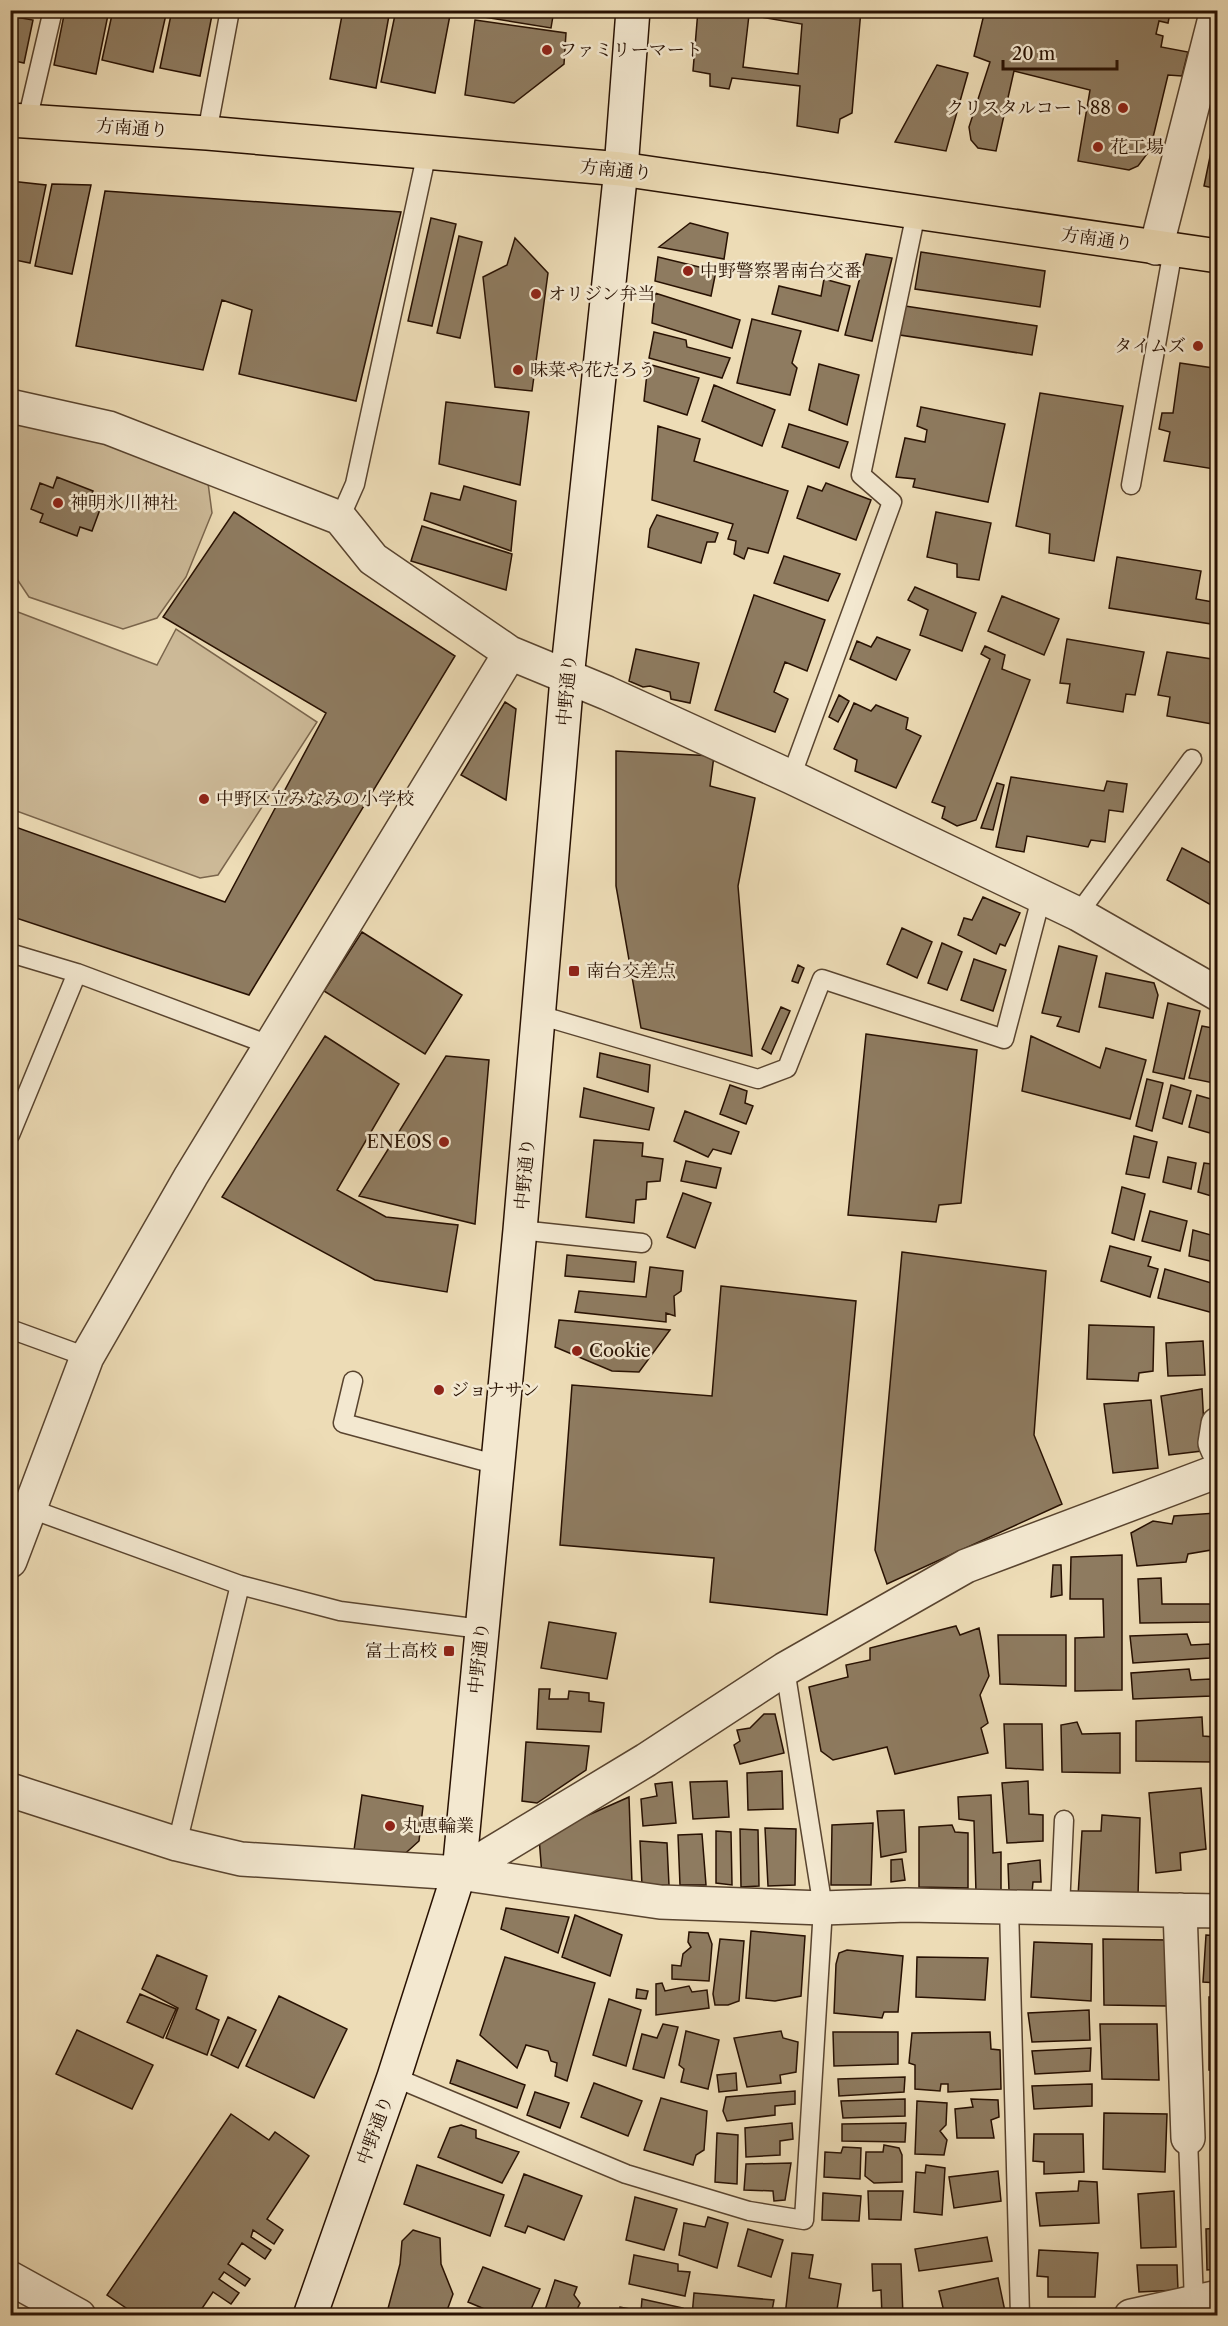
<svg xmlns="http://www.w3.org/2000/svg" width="1228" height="2326" viewBox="0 0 1228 2326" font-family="'Libre Caslon Text','Noto Serif JP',serif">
<rect width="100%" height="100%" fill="#eddcb6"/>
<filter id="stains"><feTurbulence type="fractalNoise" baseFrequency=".00333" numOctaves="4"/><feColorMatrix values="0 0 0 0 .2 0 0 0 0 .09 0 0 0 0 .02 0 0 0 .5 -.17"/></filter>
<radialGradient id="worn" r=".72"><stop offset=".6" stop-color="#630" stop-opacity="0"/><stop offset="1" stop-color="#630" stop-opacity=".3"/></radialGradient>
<!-- green -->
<path fill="#ccb997" stroke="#7a654c" stroke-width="1.5" d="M10,406L208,483L212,513L186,577L157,618L123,629L29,597L11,570Z
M10,609L157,665L176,629L317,722L218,875L200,878L11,809Z"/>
<!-- building -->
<path fill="#8e7b60" stroke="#281102" stroke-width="1.5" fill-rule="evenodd" d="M65,10H109L96,74L54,65Z
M113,10H167L153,72L102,60Z
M172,10H213L200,76L160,68Z
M343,10H390L376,88L330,79Z
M396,10H451L435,93L381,82Z
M478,10H554L551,28L477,16Z
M698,10H861L852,113L840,119L838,133L797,126L800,86L732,78L729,89L710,86V74L693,71ZM749,15L802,24L798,74L743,67Z
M985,10H1198L1197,17L1170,13L1168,23L1159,21L1156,34L1163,36L1161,47L1188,52L1182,76L1168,75L1150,150L1138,166L1129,170L1078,161L1090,90L1014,71L996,151L978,148L971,140L969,127L990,62L974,56Z
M10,16L33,20L24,63L10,60Z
M475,20L566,33L564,64L514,103L465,95Z
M937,65L968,73L946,151L895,142Z
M1218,118V189L1204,186Z
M10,181L46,185L30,263L10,259Z
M52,184L91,185L72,274L35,266Z
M105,191L401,212L356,401L239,374L252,310L222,300L203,370L76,346Z
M431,218L456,224L432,326L408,321Z
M690,223L728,233L724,259L659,247Z
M459,236L482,242L460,338L437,333Z
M515,238L548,273L532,391L495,387L483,277L507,265Z
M921,252L1045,271L1040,307L915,289Z
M866,254L892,258L872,341L845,335Z
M658,257L716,271L711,296L655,281Z
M824,279L850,286L838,331L772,314L779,286L821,296Z
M655,293L740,320L732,348L652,323Z
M905,306L1037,326L1032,355L900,335Z
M752,319L801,331L792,363L797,368L790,395L737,383Z
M654,332L686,340L687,347L730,358L722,378L649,358Z
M1180,363L1213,368L1211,389L1218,390V450L1214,469L1164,461L1170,432L1159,429L1162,413H1173Z
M648,364L699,378L687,415L644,401Z
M819,364L859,375L847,425L809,410Z
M714,385L775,410L762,446L702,421Z
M1040,393L1123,406L1094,561L1049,553L1050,534L1016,526Z
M446,402L529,412L520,485L439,464Z
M921,407L1005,424L988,502L913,487L915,479L896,477L905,438L925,442L927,430L917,426Z
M789,424L848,442L839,468L782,447Z
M658,426L700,439L694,461L788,491L768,553L748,548L744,559L734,554L736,541L728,539L733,524L652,500Z
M57,477L93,491L90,499L102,504L92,531L80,527L77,536L40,522L43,514L31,509L40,483L53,488Z
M826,483L871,500L856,540L797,518L808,486L822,491Z
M464,486L516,501L511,551L424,520L431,493L460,500Z
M234,512L455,656L249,995L10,916V825L225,902L326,713L163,617Z
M936,512L991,523L979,580L957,577V564L927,557Z
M657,515L718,533L715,542H707L701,563L648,547L650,529Z
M422,526L512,554L506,590L411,561Z
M784,556L840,574L828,601L774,583Z
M1117,557L1201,571L1196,599L1218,603V625L1109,608Z
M915,587L976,613L962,651L920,635L928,610L908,600Z
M754,595L825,620L807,671L785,662L774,692L788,699L775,732L715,710Z
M1002,596L1059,619L1044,655L988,631Z
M877,637L910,650L896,680L850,659L857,641L871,647Z
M1067,639L1144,652L1135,695L1126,694L1123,712L1067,703L1070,684L1060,683Z
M985,646L1005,655L1002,669L1030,680L976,820L957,826L942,818L945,807L932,802L990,659L981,654Z
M636,649L699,663L690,703L671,699L670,692L650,686L643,687L629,681Z
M1167,652L1218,660V725L1167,716L1170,697L1158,695Z
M839,695L849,701L838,722L829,717Z
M505,702L516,709L506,800L461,775Z
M854,703L871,711L876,705L908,718L906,729L921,736L896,788L855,771L857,760L834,749Z
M616,751L714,756L710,786L755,798L738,886L752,1056L641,1028L616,886Z
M1011,777L1104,791L1107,781L1127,784L1123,812L1109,810L1105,842L1091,840L1088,847L1027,836L1024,852L996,847Z
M997,783L1004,785L993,830L981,828Z
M1182,848L1218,867V909L1167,880Z
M983,897L1020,913L1005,946L1000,944L996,954L958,935L964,918L972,920Z
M902,928L932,942L917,978L887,964Z
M362,932L462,995L425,1054L324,991Z
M942,943L962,952L947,990L928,983Z
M1059,946L1097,956L1079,1032L1057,1026L1061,1017L1042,1013Z
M974,959L1006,970L993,1011L961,1000Z
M798,965L804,968L798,983L792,981Z
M1106,973L1154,983L1158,995L1153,1018L1099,1007Z
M1168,1003L1200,1011L1184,1079L1153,1072Z
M781,1007L790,1011L771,1054L762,1049Z
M1202,1026L1218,1029V1090H1213L1214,1083L1189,1078Z
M866,1034L977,1050L961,1203L939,1205L936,1222L848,1215Z
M325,1036L399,1084L337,1190L386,1217L458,1225L447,1292L375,1280L222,1197Z
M1031,1036L1100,1068L1106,1048L1146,1060L1130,1119L1022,1091Z
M600,1053L650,1065L648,1092L597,1077Z
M446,1056L489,1060L475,1224L359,1196Z
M1147,1079L1163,1083L1152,1131L1136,1126Z
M730,1085L747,1091L745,1103L753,1106L746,1124L720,1114Z
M1171,1085L1191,1091L1182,1124L1163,1118Z
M584,1088L654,1108L649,1130L580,1117Z
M1197,1095L1218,1101L1210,1133L1189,1127Z
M685,1111L739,1132L731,1154L713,1149L708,1157L674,1141Z
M1134,1136L1157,1142L1149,1178L1126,1174Z
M594,1140L643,1143L642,1156L663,1159L660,1181L647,1182L646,1199L636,1200L634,1223L586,1217Z
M1168,1157L1196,1163L1191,1189L1163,1182Z
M686,1161L721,1168L716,1188L681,1181Z
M1204,1163L1218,1165V1198L1198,1192Z
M1122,1187L1145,1194L1134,1240L1112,1233Z
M683,1193L711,1203L695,1248L667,1237Z
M1150,1211L1187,1221L1180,1251L1142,1241Z
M1193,1230L1218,1237V1263L1189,1256Z
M1110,1246L1151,1257L1148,1266L1158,1269L1150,1297L1101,1281Z
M902,1252L1046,1271L1034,1435L1062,1504L887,1584L875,1550Z
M567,1255L636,1262L634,1282L565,1276Z
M650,1267L683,1271L681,1291L674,1296L675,1316L666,1313V1322L575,1312L579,1291L646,1297Z
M1165,1269L1218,1285L1217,1314L1158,1298Z
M721,1286L856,1301L827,1615L710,1602L714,1558L560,1545L572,1385L712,1396Z
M559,1320L670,1330L639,1372L612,1371L555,1347Z
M1089,1325L1154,1327L1153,1371L1139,1373L1138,1381L1087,1379Z
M1203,1341L1205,1375L1168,1376L1166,1343Z
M1202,1389L1204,1427L1202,1451L1169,1455L1161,1396Z
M1151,1400L1158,1468L1113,1473L1104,1404Z
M1216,1513L1217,1549L1188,1554L1186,1562L1137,1566L1131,1533L1153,1521L1172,1524L1174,1516Z
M1122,1555V1690L1075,1691V1638L1104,1637L1103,1599H1070L1071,1557Z
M1053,1565H1061L1062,1595L1051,1597Z
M1161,1578L1162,1604H1212L1213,1622L1140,1623L1138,1579Z
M549,1622L616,1633L607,1679L541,1668Z
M956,1626L960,1635L979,1628L989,1676L980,1695L988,1723L981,1728L988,1753L895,1774L887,1747L833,1760L821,1751L809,1687L848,1677L846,1665L870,1660V1648Z
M1187,1634L1191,1645L1210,1644V1658L1133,1663L1130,1636Z
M998,1635H1066V1686L1000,1684Z
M1189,1669L1191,1680L1211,1679L1212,1696L1133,1699L1131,1673Z
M539,1689H550L549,1699H568L569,1691L589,1693V1701L604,1703L601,1732L537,1729Z
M764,1714H775L784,1753L740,1764L734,1745L740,1741L737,1730L750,1728Z
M1202,1717L1203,1736L1215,1737L1213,1762L1136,1761V1721Z
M1077,1722L1082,1734L1120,1733V1773L1062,1772L1061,1725Z
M1004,1724H1042L1043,1770L1006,1768Z
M526,1742L589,1746L586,1770L537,1803L522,1801Z
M782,1771L783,1809L748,1810L747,1773Z
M727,1781L729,1817L693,1819L690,1782Z
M1028,1781L1029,1814L1043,1815V1841L1007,1843L1002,1783Z
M672,1782L676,1823L643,1826L641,1799L657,1796L655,1784Z
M1201,1788L1206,1849L1180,1853L1181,1870L1156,1873L1149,1793Z
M362,1795L423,1806L419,1841L398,1860L353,1857Z
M991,1795L993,1853L1001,1852V1891L976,1893L974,1821L959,1819L958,1797Z
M629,1797L632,1884L542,1876L539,1837Z
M904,1810L906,1852L881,1857L877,1811Z
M1102,1815L1140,1818L1138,1897L1078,1896L1082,1831H1101Z
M873,1823L871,1885H831L832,1825Z
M952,1825L955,1832L968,1833V1888L919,1887V1827Z
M765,1828L796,1829L795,1885L768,1886Z
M740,1829L758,1830L759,1886L741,1887Z
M716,1831L731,1832L732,1885L716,1883Z
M702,1834L706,1885H680L678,1835Z
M640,1841L667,1843L669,1885L642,1886Z
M902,1859L905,1880L891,1882V1860Z
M1040,1860L1041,1882H1033L1032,1893L1009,1891L1008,1864Z
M506,1908L569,1917L558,1953L501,1929Z
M575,1915L622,1935L610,1976L562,1957Z
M751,1931L805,1936L801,1996L775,2001L746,1998Z
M689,1932L708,1933L712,1944L709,1981L672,1979V1965L681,1966L683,1954L691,1947L688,1942Z
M1206,1935L1218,1936V1983L1203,1982Z
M720,1939L744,1941L739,2001L728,2005H715L713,1994Z
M1103,1939L1168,1940L1167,2006L1104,2005Z
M1034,1942L1092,1944L1091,2001L1031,1997Z
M847,1950L903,1956L898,2012H884L882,2018L834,2013L836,1964L839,1953Z
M157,1955L207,1976L196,2009L219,2020L207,2055L166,2038L178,2008L142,1989Z
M505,1957L595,1983L567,2081L555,2076L557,2063L551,2061L548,2051L526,2045L517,2068L480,2035Z
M917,1957L988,1958L985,2000L916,1997Z
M662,1983L665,1991L689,1986L692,1992L707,1990L709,2008L656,2015V1984Z
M637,1989L648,1991L646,1999L636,1998Z
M140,1994L176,2009L163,2038L127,2022Z
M279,1996L347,2029L314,2098L246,2066Z
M1209,1997H1218V2070H1209Z
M609,1999L641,2010L626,2066L593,2055Z
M1089,2010L1090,2040L1032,2042L1028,2013Z
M228,2017L256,2030L238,2068L211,2055Z
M663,2024L678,2027L664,2078L633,2069L642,2034L657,2038Z
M1100,2024H1157L1159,2080L1102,2079Z
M77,2030L153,2065L132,2109L56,2074Z
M686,2031L719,2040L708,2089L681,2082L684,2069L679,2065Z
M781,2031L783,2038L798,2042L796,2072L780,2075L781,2083L747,2087L734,2038Z
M833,2032H898V2064L834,2066Z
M990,2032L991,2049L1000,2050L1001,2089L948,2092V2084H941L940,2091L915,2089V2065L909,2063L912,2033Z
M1091,2048L1090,2071L1035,2074L1032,2051Z
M457,2060L525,2085L517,2108L450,2083Z
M736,2073L737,2090L719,2092L717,2075Z
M905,2077L904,2092L839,2096L838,2079Z
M594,2083L642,2101L628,2136L581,2117Z
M1092,2084V2106L1034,2109L1032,2086Z
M795,2091V2104L775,2106V2115L727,2121L723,2111L726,2097Z
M535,2092L569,2103L560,2128L527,2115Z
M661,2098L707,2111L704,2150L696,2155L693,2165L644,2150Z
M905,2099V2116L843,2118L841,2101Z
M971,2099L998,2100L999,2117L991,2120L994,2138H957L955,2109L973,2107Z
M917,2101L947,2103L946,2125L940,2131L947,2140L944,2155L915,2154Z
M1104,2113L1167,2114L1165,2172L1103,2169Z
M231,2114L269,2140L275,2132L309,2156L267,2219L283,2230L274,2244L253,2230L251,2237L271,2250L265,2259L242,2243L228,2264L250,2279L245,2286L224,2272L219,2279L239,2293L231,2304L213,2292L197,2316H138L107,2295Z
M1213,2119H1218V2159H1212Z
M792,2123L793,2139L780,2141V2155L746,2157L745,2128Z
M906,2123L905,2142L842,2141V2124Z
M461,2125L476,2130V2138L519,2152L502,2183L438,2157L450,2128Z
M717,2133L738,2135L737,2184L715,2182Z
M1034,2134H1083L1084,2172L1044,2174V2162L1033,2161Z
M884,2145L899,2148L902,2155V2182L874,2183L865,2176L866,2152H883Z
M843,2147L861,2148L860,2179L824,2177L825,2152L841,2153Z
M791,2163L785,2200L774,2201L773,2191L744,2190L746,2164Z
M417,2165L504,2195L490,2236L404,2204Z
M926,2165L945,2168L942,2215L914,2212L916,2172L925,2173Z
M998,2171L1001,2201L954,2208L949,2177Z
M524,2174L582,2196L564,2240L528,2226L525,2233L505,2226Z
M1079,2181L1097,2182L1099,2223L1040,2226L1036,2193L1078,2191Z
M868,2191H903L901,2220L869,2219Z
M1174,2191L1176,2247L1141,2248L1138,2194Z
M823,2193L861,2196L859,2221L822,2220Z
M635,2197L677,2209L664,2250L626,2240Z
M708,2217L728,2223L717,2268L679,2255L684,2223L705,2227Z
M1218,2228V2269L1207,2270L1206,2229Z
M748,2229L783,2240L771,2277L738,2266Z
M413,2230L440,2238L441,2264L453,2294L445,2316H386L400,2264L402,2241Z
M987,2237L992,2261L919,2271L915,2249Z
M1039,2250L1098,2253L1095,2297H1048V2277L1037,2276Z
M792,2253L813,2255L809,2278L841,2284L836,2316H785Z
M634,2255L678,2264V2271L690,2272L685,2296L629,2284Z
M872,2264H901L903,2316H882L881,2290L873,2291Z
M1137,2265H1177L1178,2290L1139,2292Z
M483,2267L540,2289L528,2316H501L468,2302Z
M998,2278L1006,2316H945L939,2291Z
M555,2280L577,2287L574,2295L580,2303L574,2316H543Z
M694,2293L774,2300L771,2316H692Z
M642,2299L683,2308L681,2316H618L620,2307L641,2311Z
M450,2309L468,2316H448Z"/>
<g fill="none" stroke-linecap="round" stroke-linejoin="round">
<!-- lane casing -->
<g stroke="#59442f" stroke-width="21">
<path id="lane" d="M27,121L53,10
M207,133L230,10
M1131,485L1173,250
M340,518L355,484L427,152
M791,777L892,502L861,475L916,213
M1078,914L1192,759
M10,953L77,973L272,1046
M539,1015L758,1079L787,1068L822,979L1004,1039L1041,898
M10,1135L77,973
M520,1230L642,1243
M10,1329L87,1357
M353,1381L343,1423L498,1465
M31,1509L240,1585L340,1611L481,1629
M177,1844L240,1585
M1009,1907L1020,2316
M1060,1908L1064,1820
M394,2077L626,2174L749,2211L804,2220L823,1908L785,1669
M1188,2138L1194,2303"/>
</g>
<!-- street casing -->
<g stroke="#59442f" stroke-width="36">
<path id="street" d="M1156,248L1217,10
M10,406L109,428L340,518L373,559L510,653L607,693L791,777L1078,914L1218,994
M1218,1424L1215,1443L1218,1450
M10,1561L87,1357L191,1176L510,653
M10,1790L177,1844L241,1859L459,1873L660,1902L823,1908L907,1905L1218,1911
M459,1873L646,1760L785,1669L966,1566L1218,1471
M1180,1910L1188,2138
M10,2278L79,2316
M1131,2316L1218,2297"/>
</g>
<!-- secondary casing -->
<g stroke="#281102" stroke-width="36">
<path id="secondary" d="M310,2316L394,2077L459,1873L520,1230L567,678L621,169L633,10"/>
</g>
<!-- primary casing -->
<g stroke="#281102" stroke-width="36">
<path id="primary" d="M10,120L207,133L621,169L1218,256"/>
</g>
<!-- lane -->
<use href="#lane" stroke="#f3e8d0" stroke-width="18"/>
<!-- street -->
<use href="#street" stroke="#f3e8d0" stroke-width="33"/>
<!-- secondary -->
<use href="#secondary" stroke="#f3e8d0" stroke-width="33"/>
<!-- primary -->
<use href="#primary" stroke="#eddcb6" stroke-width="33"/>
</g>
<!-- markers -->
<g fill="#8f2418" stroke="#f3e8d0" stroke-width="2">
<circle cx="547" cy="50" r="6"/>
<circle cx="1123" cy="108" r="6"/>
<circle cx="1098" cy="147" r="6"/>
<circle cx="688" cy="271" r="6"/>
<circle cx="536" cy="294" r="6"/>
<circle cx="1198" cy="346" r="6"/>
<circle cx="518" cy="370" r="6"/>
<circle cx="58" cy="503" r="6"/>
<circle cx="204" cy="799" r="6"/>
<rect x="568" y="965" width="12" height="12" rx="3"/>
<circle cx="444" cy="1142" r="6"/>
<circle cx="577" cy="1351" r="6"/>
<circle cx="439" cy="1390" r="6"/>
<rect x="443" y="1645" width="12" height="12" rx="3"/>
<circle cx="390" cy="1826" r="6"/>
</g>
<g text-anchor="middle" stroke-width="5" stroke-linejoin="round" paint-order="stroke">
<!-- poi labels -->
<g font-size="18" fill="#281102" stroke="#f3e8d0" text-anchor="start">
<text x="559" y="56">ファミリーマート</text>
<text x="1111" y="114" text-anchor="end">クリスタルコート88</text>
<text x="1110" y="153">花工場</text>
<text x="700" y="277">中野警察署南台交番</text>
<text x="548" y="300">オリジン弁当</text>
<text x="1186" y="352" text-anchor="end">タイムズ</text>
<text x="530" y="376">味菜や花たろう</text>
<text x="70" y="509">神明氷川神社</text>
<text x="216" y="805">中野区立みなみの小学校</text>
<text x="586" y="977">南台交差点</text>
<text x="432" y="1148" text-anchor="end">ENEOS</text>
<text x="589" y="1357">Cookie</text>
<text x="451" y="1396">ジョナサン</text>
<text x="437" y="1657" text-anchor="end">富士高校</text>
<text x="402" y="1832">丸恵輪業</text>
</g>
<!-- street labels -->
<g font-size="18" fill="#281102" stroke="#f3e8d0">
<text transform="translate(132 128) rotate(4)" y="6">方南通り</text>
<text transform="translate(616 170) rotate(6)" y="6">方南通り</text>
<text transform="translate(1097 239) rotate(8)" y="6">方南通り</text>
<text transform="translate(567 690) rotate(-85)" y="6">中野通り</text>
<text transform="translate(525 1174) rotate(-85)" y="6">中野通り</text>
<text transform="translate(479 1658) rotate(-84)" y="6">中野通り</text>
<text transform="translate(375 2130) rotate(-70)" y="6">中野通り</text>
</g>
</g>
<!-- margin -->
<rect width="1228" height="2326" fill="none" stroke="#eddcb6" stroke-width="36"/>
<rect x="12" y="12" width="1204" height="2302" fill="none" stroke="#281102" stroke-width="3"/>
<rect x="18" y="18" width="1192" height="2290" fill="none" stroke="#281102" stroke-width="1.5"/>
<!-- scale -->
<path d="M1003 60v9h114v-9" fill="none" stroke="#281102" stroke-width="3"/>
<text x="1012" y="60" font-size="18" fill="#281102" stroke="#f3e8d0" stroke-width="4.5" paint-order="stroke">20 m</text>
<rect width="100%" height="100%" filter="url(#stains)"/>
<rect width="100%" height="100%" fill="url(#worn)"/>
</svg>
